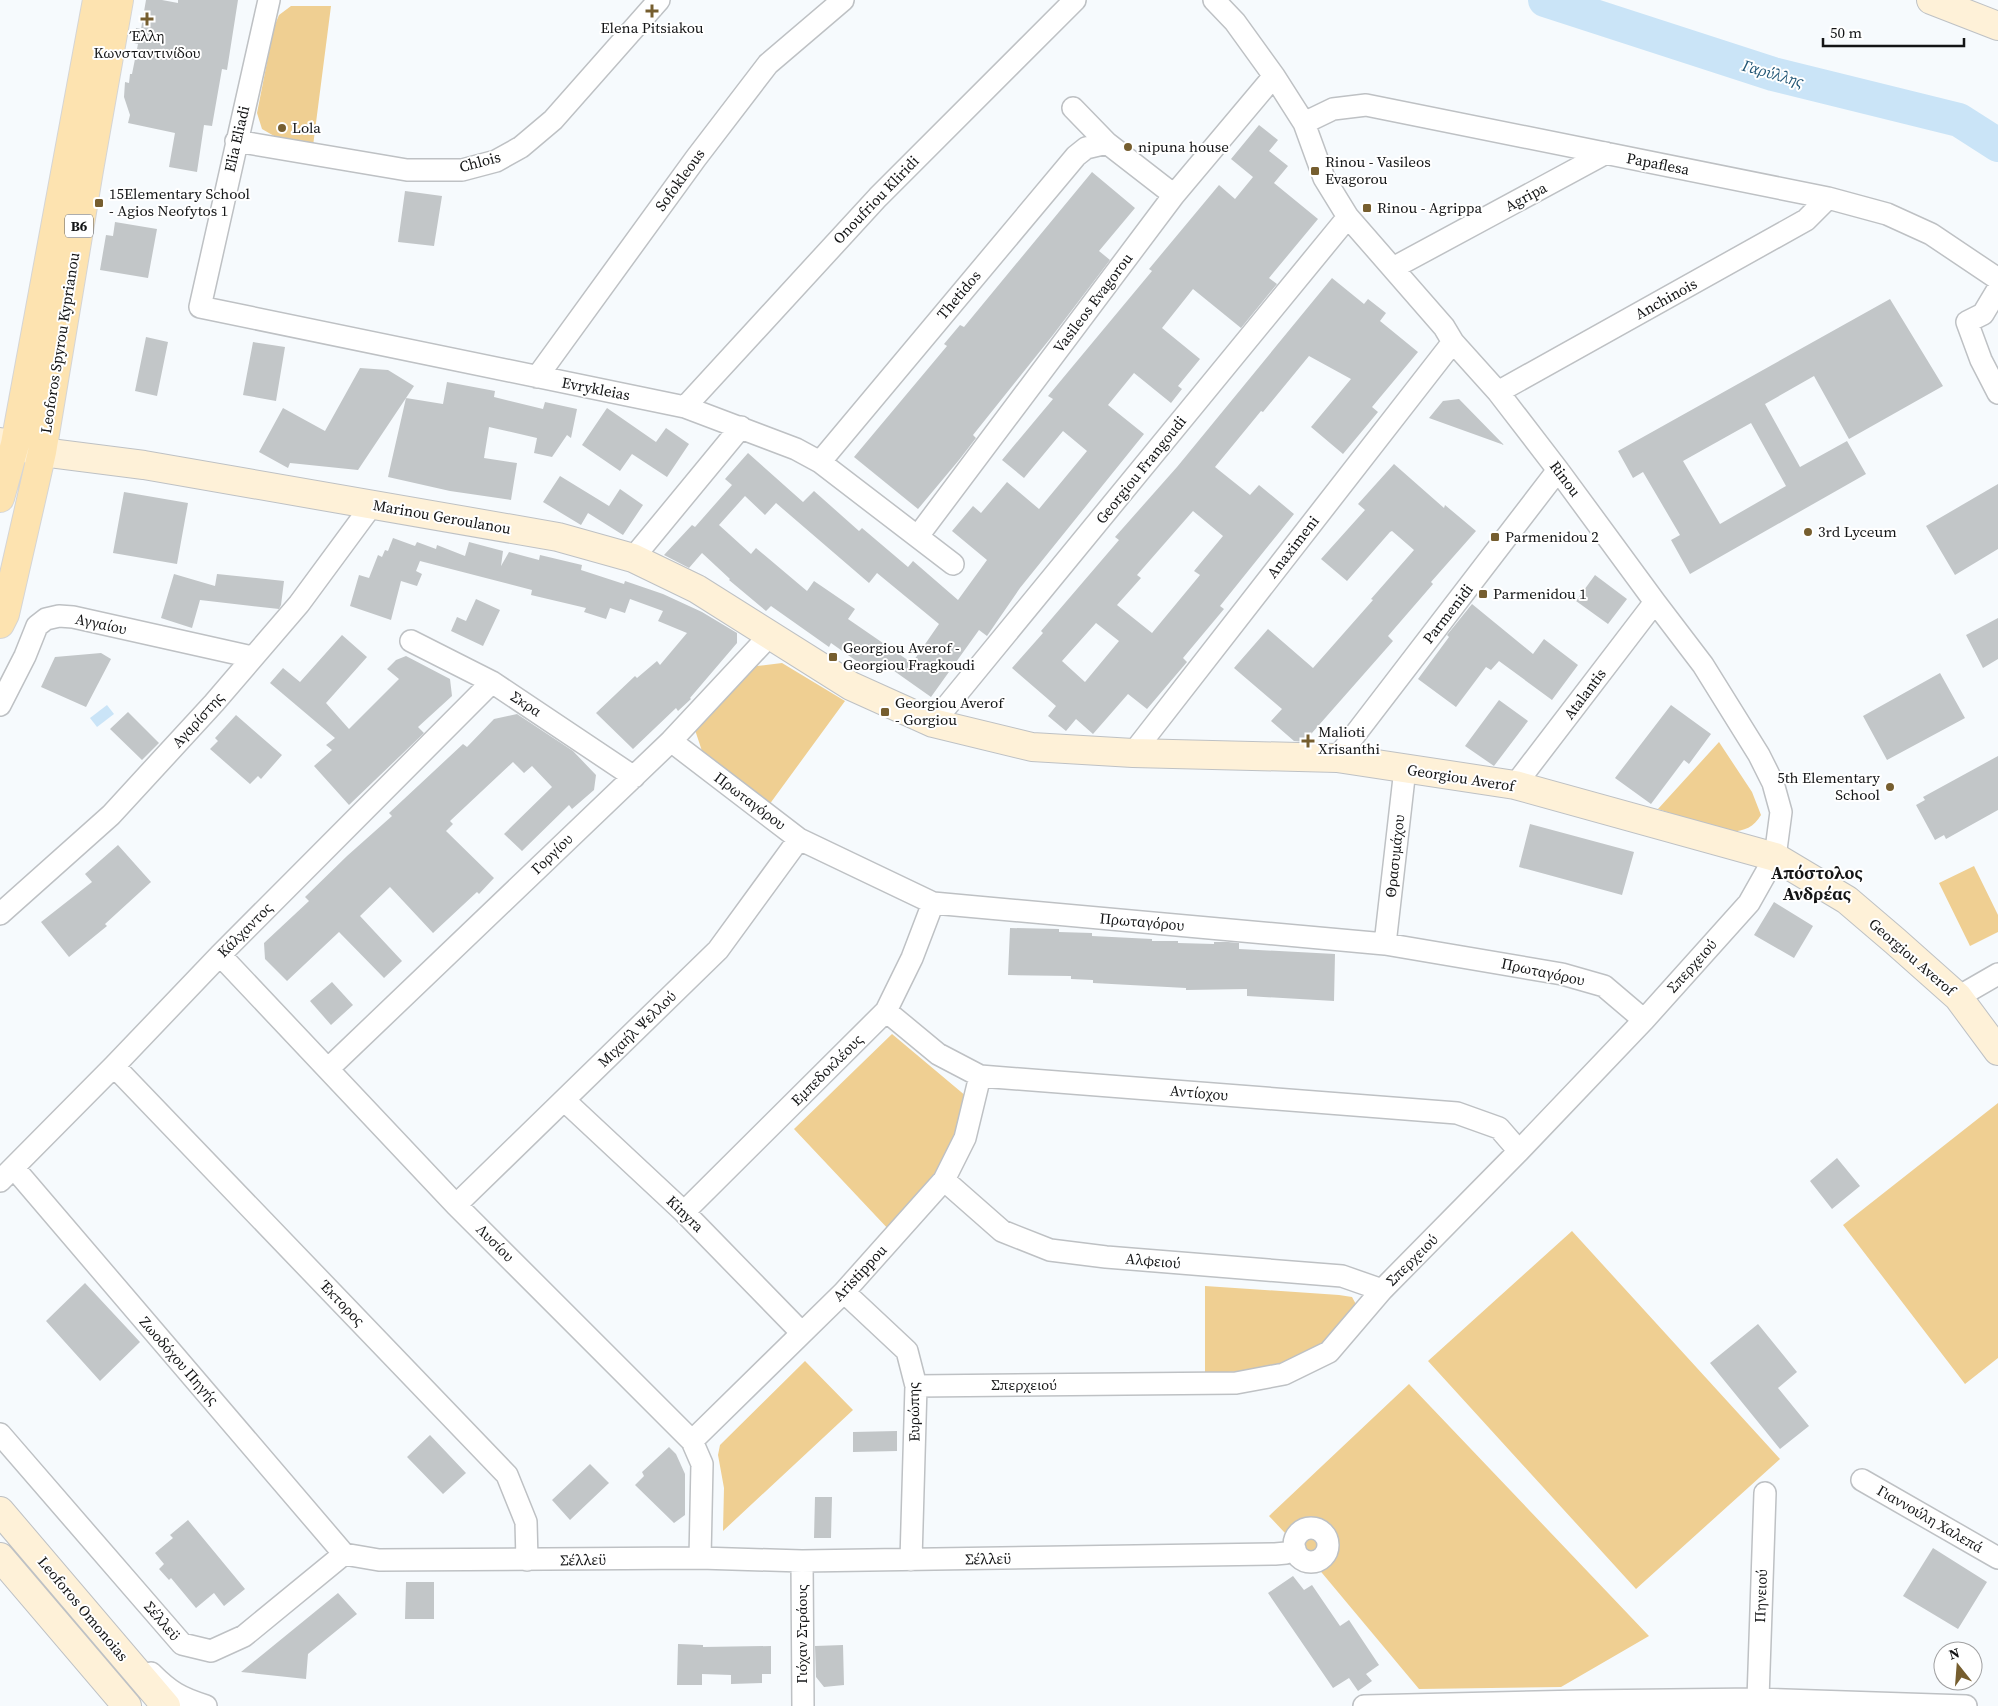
<svg xmlns="http://www.w3.org/2000/svg" width="1998" height="1706" viewBox="0 0 1998 1706" font-family="'Source Serif 4',serif">
<rect width="100%" height="100%" fill="#f6fafd"/>
<!-- green -->
<path fill="#efcf92" d="M291,6H331L313,146L281,140L262,129L257,113L274,27L279,15Z
M782,663L845,701L769,805L702,751L694,727L757,666Z
M1719,742L1752,792L1761,815C1753,829 1740,833 1724,831L1658,809Z
M1974,866L1998,915V932L1970,946L1939,883Z
M892,1034L973,1102L926,1189L891,1232L794,1129Z
M1998,1103V1358L1965,1384L1843,1225Z
M1572,1231L1780,1459L1636,1589L1428,1361Z
M1205,1286L1339,1295L1352,1297L1358,1308L1320,1348L1272,1370L1205,1373Z
M805,1361L853,1410L723,1531L724,1488L718,1455L720,1445Z
M1409,1384L1649,1636L1561,1687L1419,1689L1317,1567L1269,1516Z"/>
<!-- water -->
<path fill="#cae4f7" d="M107,705L114,714L97,727L90,718Z"/>
<g fill="none" stroke-linecap="round" stroke-linejoin="round">
<!-- river -->
<path stroke="#cae4f7" stroke-width="34" d="M1545,0L1773,74L1959,120L1998,145"/>
</g>
<!-- building -->
<path fill="#c2c6c8" fill-rule="evenodd" d="M146,0H162L178,3V0H238L227,70L222,69L212,126L204,125L197,172L169,167L175,133L128,123L130,115L124,97L125,82L129,83L130,74H132L138,44L134,43L136,28L141,29Z
M1259,125L1278,140L1269,151L1288,166L1274,183L1318,219L1269,278L1277,284L1241,328L1193,289L1162,328L1200,359L1178,386L1182,389L1171,403L1134,373L1108,405L1144,434L1020,588L987,636L979,630L931,697L880,661L872,672L831,643L829,647L771,606L766,611L729,580L730,579L702,553L689,568L664,555L692,525L695,527L732,485L725,479L748,453L803,502L814,491L859,531L862,528L908,567L913,561L958,600L987,560L952,531L973,506L981,513L1007,482L1039,509L1087,451L1063,431L1024,478L1002,460L1053,399L1048,396L1152,271L1149,269L1219,185L1235,199L1253,177L1231,159ZM745,496L765,515L776,503L869,583L877,573L939,624L912,663L848,619L855,609L814,581L807,591L756,548L751,554L719,525Z
M1092,172L1135,208L1099,251L1110,260L1053,335L973,435L976,438L959,460L918,509L854,457L947,346L944,344L960,325L964,327Z
M405,191L442,196L434,246L398,242Z
M115,222L157,229L148,278L100,270L106,235L113,236Z
M1332,278L1364,304L1368,299L1386,313L1380,321L1418,352L1372,407L1378,412L1343,454L1311,427L1351,379L1309,356L1263,412L1261,411L1215,467L1250,495L1259,485L1294,514L1220,606L1224,609L1183,658L1187,662L1147,709L1128,694L1093,734L1076,719L1066,731L1048,716L1056,706L1012,668L1043,633L1041,631L1119,540L1115,537L1177,467ZM1193,511L1223,536L1194,571L1200,575L1152,633L1117,605L1141,578L1137,575ZM1096,623L1119,641L1085,682L1062,661Z
M1890,299L1943,386L1849,439L1814,376L1765,404L1800,467L1847,441L1866,474L1690,574L1671,540L1680,535L1643,472L1633,478L1618,451ZM1751,423L1786,486L1720,524L1683,461Z
M146,337L168,342L157,396L135,391Z
M253,342L285,347L276,401L243,395Z
M360,368L388,370L414,386L358,470L290,463L288,468L259,452L283,408L325,431Z
M447,382L495,391L494,397L543,409L545,402L577,409L571,438L567,435L552,457L534,453L537,438L489,427L484,458L517,463L511,500L450,491L388,477L406,398L443,404Z
M1459,399L1504,445L1429,418L1443,401Z
M607,408L656,442L666,428L689,444L667,477L632,454L620,471L582,445Z
M1394,464L1444,508L1445,505L1476,531L1431,582L1433,584L1388,636L1393,641L1304,742L1294,741L1271,721L1282,709L1234,668L1268,629L1313,668L1373,600L1371,599L1414,550L1392,531L1390,532L1347,581L1321,559L1365,510L1358,504Z
M560,476L609,506L620,489L643,505L623,535L588,513L581,525L543,502Z
M1998,484V549L1955,575L1926,526Z
M124,492L188,503L177,564L113,553Z
M393,538L415,546L417,542L436,549L437,545L465,556L469,542L503,551L501,566L509,552L539,560L540,555L582,565L581,570L624,584L625,581L663,594L702,612L737,633V643L690,698L691,699L678,711L676,708L633,749L596,713L635,676L637,678L657,661L660,665L687,633L658,621L663,611L630,599L625,613L610,608L606,619L584,612L586,608L531,595L532,590L420,561L416,571L422,574L417,586L401,581L391,620L350,606L359,575L369,578L378,555L382,557L385,550L388,551Z
M174,574L215,586L217,574L284,581L281,605L279,609L200,600L192,628L161,618Z
M1595,575L1627,599L1608,624L1576,601Z
M476,599L500,610L483,646L451,631L457,617L466,621Z
M1472,604L1533,654L1544,639L1578,665L1552,700L1499,661L1491,670L1486,667L1456,707L1418,679L1449,637L1447,635Z
M1998,618V659L1983,668L1966,635Z
M342,635L367,657L326,703L349,729L399,679L387,669L396,660L406,656L450,679L452,696L418,727L424,733L349,805L314,766L332,750L326,745L335,738L270,683L283,668L300,682Z
M101,653L111,659L86,707L41,687L55,657Z
M1940,673L1965,718L1887,760L1863,716Z
M1499,700L1528,721L1494,766L1465,746Z
M1671,705L1711,734L1689,764L1684,760L1651,804L1615,778Z
M128,712L159,743L142,760L110,729Z
M517,714L573,751L596,775L594,790L572,809L569,805L522,851L504,834L552,787L532,766L524,773L513,762L450,821L453,824L446,831L494,878L479,894L477,892L433,933L390,887L360,916L402,961L384,978L339,932L287,981L265,959L264,943L309,901L305,897L347,856L392,816L389,813L463,744L467,747L494,719Z
M236,715L282,755L261,779L258,776L250,784L210,749L218,741L215,738Z
M1998,756V810L1946,839L1944,835L1935,840L1916,805L1925,800L1923,797Z
M1530,824L1634,852L1622,895L1519,867Z
M118,845L151,882L105,924L107,926L69,957L41,922L92,882L85,874Z
M1774,902L1813,926L1794,958L1754,935Z
M1010,928L1059,929V932L1092,933V936L1152,939V941H1178V943L1214,944V942H1228L1239,943V949L1335,954L1334,1001L1247,996V989L1186,990V988L1093,983V980L1071,979V976L1008,975Z
M332,982L353,1005L331,1025L310,1001Z
M1837,1158L1860,1186L1832,1209L1810,1181Z
M85,1283L140,1342L100,1381L46,1321Z
M1758,1324L1797,1372L1778,1388L1809,1426L1780,1449L1710,1363Z
M897,1431V1451L853,1452V1432Z
M430,1435L466,1473L443,1494L407,1457Z
M669,1447L676,1454L685,1474V1515L674,1523L635,1485L644,1476L642,1472Z
M590,1464L609,1483L570,1520L552,1500Z
M815,1497H832L831,1538H814Z
M188,1520L245,1589L224,1606L214,1593L196,1608L171,1578L169,1580L159,1569L164,1564L155,1553L173,1538L170,1535Z
M1933,1548L1987,1582L1958,1629L1903,1596Z
M1293,1576L1304,1590L1312,1585L1340,1626L1349,1620L1379,1665L1366,1674L1372,1681L1358,1691L1349,1678L1333,1688L1268,1593Z
M406,1582H434V1619H405Z
M338,1593L357,1614L308,1654L306,1679L241,1672Z
M678,1644L703,1645V1647L771,1646V1674H762V1683L731,1684V1675L702,1674V1685H677Z
M843,1645L844,1685L824,1687L816,1677L815,1646Z"/>
<g fill="none" stroke-linecap="round" stroke-linejoin="round">
<!-- street casing -->
<g stroke="#bec1c4" stroke-width="24">
<path id="street" d="M269,0L200,307L685,407L796,449L820,462L953,564
M1073,108L1107,143L1174,195
M1304,123L1333,109L1366,105L1828,198L1887,214L1931,234L1998,279
M236,141L407,170H462L496,161L521,147L553,120L659,0
M1393,268L1606,153
M1998,289L1983,314L1967,322L1981,360L1998,393
M537,377L696,158L768,64L843,0
M1498,392L1806,220L1828,198
M685,407L878,197L1075,0
M820,462L1076,156L1086,148L1107,143
M918,536L1174,195L1274,76
M633,558L741,427
M411,641L492,682L634,777
M0,705L25,656L37,626L46,619L59,616L73,617L252,657
M933,723L1348,217
M671,741L799,839L933,903L1385,944L1562,974L1604,986L1644,1020
M1133,753L1453,342
M1337,758L1558,470
M1515,785L1655,602
M0,914L111,815L214,703L299,604L372,505
M1385,944L1405,769
M220,955L456,1205L692,1441L702,1464L700,1558
M1958,997L1998,974
M886,1011L938,1054L980,1076L1457,1113L1499,1128L1519,1151
M114,1066L507,1475L526,1522L527,1560
M328,1069L671,741L771,634
M564,1100L684,1212L801,1332
M14,1168L344,1554
M944,1180L1002,1231L1050,1250L1106,1257L1342,1276L1382,1290
M0,1181L114,1066L220,955L492,682
M456,1205L718,950L799,839
M684,1212L886,1011L912,958L933,903
M844,1292L907,1351L916,1386L911,1560
M916,1386L1236,1383L1284,1374L1329,1352L1382,1290L1519,1151L1644,1020L1749,903L1775,857L1781,812L1773,783L1759,755L1703,665L1655,602L1558,470L1498,392L1453,342L1444,327L1348,217L1324,178L1304,123L1274,76L1235,22L1214,0
M0,1434L182,1644L211,1651L244,1636L344,1554L379,1560L700,1558L802,1561L1275,1554L1286,1553L1295,1549
M692,1441L844,1292L944,1180L965,1138L980,1076
M1862,1480L1998,1558
M1294 1545a17 17 0 1 1 34 0a17 17 0 1 1-34 0Z
M802,1561L803,1706
M151,1673C170,1692 180,1698 206,1706
M1758,1699L1765,1493
M1364,1706L1582,1701L1758,1699L1966,1706"/>
</g>
<!-- secondary casing -->
<g stroke="#bec1c4" stroke-width="30">
<path id="secondary" d="M1931,0L1998,26
M0,442L42,452L144,465L558,537L633,558L697,589L851,686L933,723L1032,747L1133,753L1337,758L1515,785L1775,857L1847,900L1895,941L1958,997L1998,1051
M0,1511L166,1706
M0,1557L127,1706"/>
</g>
<!-- primary casing -->
<g stroke="#d5d5d5" stroke-width="30">
<path id="primary" d="M0,498L15,444L97,0
M0,624L5,614L42,452L89,170L119,0"/>
</g>
<!-- street -->
<use href="#street" stroke="#fff" stroke-width="21"/>
<!-- secondary -->
<use href="#secondary" stroke="#fef1d8" stroke-width="28"/>
<!-- primary -->
<use href="#primary" stroke="#fde3b0" stroke-width="28"/>
</g>
<!-- markers -->
<g fill="#765e2f" stroke="#fff" stroke-width="2">
<path d="M649.5 3.5h5v5h5v5h-5v5h-5v-5h-5v-5h5z"/>
<path d="M144.5 11.5h5v5h5v5h-5v5h-5v-5h-5v-5h5z"/>
<circle cx="282" cy="128" r="5"/>
<circle cx="1128" cy="147" r="5"/>
<rect x="1310" y="166" width="10" height="10" rx="2.5"/>
<rect x="94" y="198" width="10" height="10" rx="2.5"/>
<rect x="1362" y="203" width="10" height="10" rx="2.5"/>
<circle cx="1808" cy="532" r="5"/>
<rect x="1490" y="532" width="10" height="10" rx="2.5"/>
<rect x="1478" y="589" width="10" height="10" rx="2.5"/>
<rect x="828" y="652" width="10" height="10" rx="2.5"/>
<rect x="880" y="707" width="10" height="10" rx="2.5"/>
<path d="M1305.5 733.5h5v5h5v5h-5v5h-5v-5h-5v-5h5z"/>
<circle cx="1890" cy="787" r="5"/>
</g>
<g text-anchor="middle" stroke-width="4" stroke-linejoin="round" paint-order="stroke">
<!-- shield labels -->
<rect fill="#fff" stroke="#5a5b5c" stroke-width="1" x="65" y="214.5" width="28" height="23" rx="4"/>
<g font-size="14" font-weight="bold" fill="#141516">
<text x="79" y="231">B6</text>
</g>
<!-- poi labels -->
<g font-size="15" fill="#141516" stroke="#fff" text-anchor="start">
<text x="652" y="33" text-anchor="middle">Elena Pitsiakou</text>
<text x="147" y="41" text-anchor="middle">Έλλη<tspan x="147" dy="17">Κωνσταντινίδου</tspan></text>
<text x="292" y="133">Lola</text>
<text x="1138" y="152">nipuna house</text>
<text x="1325" y="167">Rinou - Vasileos<tspan x="1325" dy="17">Evagorou</tspan></text>
<text x="109" y="199">15Elementary School<tspan x="109" dy="17">- Agios Neofytos 1</tspan></text>
<text x="1377" y="213">Rinou - Agrippa</text>
<text x="1818" y="537">3rd Lyceum</text>
<text x="1505" y="542">Parmenidou 2</text>
<text x="1493" y="599">Parmenidou 1</text>
<text x="843" y="653">Georgiou Averof -<tspan x="843" dy="17">Georgiou Fragkoudi</tspan></text>
<text x="895" y="708">Georgiou Averof<tspan x="895" dy="17">- Gorgiou</tspan></text>
<text x="1318" y="737">Malioti<tspan x="1318" dy="17">Xrisanthi</tspan></text>
<text x="1880" y="783" text-anchor="end">5th Elementary<tspan x="1880" dy="17">School</tspan></text>
</g>
<!-- street labels -->
<g font-size="15" fill="#141516" stroke="#fff">
<text transform="translate(237 139) rotate(-77)" y="5">Elia Eliadi</text>
<text transform="translate(480 162) rotate(-15)" y="5">Chlois</text>
<text transform="translate(1658 164) rotate(11)" y="5">Papaflesa</text>
<text transform="translate(680 180) rotate(-54)" y="5">Sofokleous</text>
<text transform="translate(1526 197) rotate(-28)" y="5">Agripa</text>
<text transform="translate(876 200) rotate(-46)" y="5">Onoufriou Kliridi</text>
<text transform="translate(959 295) rotate(-50)" y="5">Thetidos</text>
<text transform="translate(1666 299) rotate(-29)" y="5">Anchinois</text>
<text transform="translate(1093 303) rotate(-53)" y="5">Vasileos Evagorou</text>
<text transform="translate(60 343) rotate(-81)" y="5">Leoforos Spyrou Kyprianou</text>
<text transform="translate(596 389) rotate(11)" y="5">Evrykleias</text>
<text transform="translate(1141 470) rotate(-51)" y="5">Georgiou Frangoudi</text>
<text transform="translate(1565 479) rotate(53)" y="5">Rinou</text>
<text transform="translate(442 517) rotate(10)" y="5">Marinou Geroulanou</text>
<text transform="translate(1293 547) rotate(-52)" y="5">Anaximeni</text>
<text transform="translate(1448 614) rotate(-52)" y="5">Parmenidi</text>
<text transform="translate(101 624) rotate(12)" y="5">Αγγαίου</text>
<text transform="translate(1585 694) rotate(-53)" y="5">Atalantis</text>
<text transform="translate(526 704) rotate(33)" y="5">Σκρα</text>
<text transform="translate(198 720) rotate(-48)" y="5">Αγαρίστης</text>
<text transform="translate(1461 778) rotate(9)" y="5">Georgiou Averof</text>
<text transform="translate(750 801) rotate(37)" y="5">Πρωταγόρου</text>
<text transform="translate(552 854) rotate(-44)" y="5">Γοργίου</text>
<text transform="translate(1395 856) rotate(-84)" y="5">Θρασυμάχου</text>
<text transform="translate(1142 922) rotate(5)" y="5">Πρωταγόρου</text>
<text transform="translate(245 930) rotate(-45)" y="5">Κάλχαντος</text>
<text transform="translate(1912 957) rotate(41)" y="5">Georgiou Averof</text>
<text transform="translate(1692 966) rotate(-48)" y="5">Σπερχειού</text>
<text transform="translate(1543 972) rotate(12)" y="5">Πρωταγόρου</text>
<text transform="translate(637 1029) rotate(-44)" y="5">Μιχαήλ Ψελλού</text>
<text transform="translate(827 1070) rotate(-45)" y="5">Εμπεδοκλέους</text>
<text transform="translate(1199 1093) rotate(5)" y="5">Αντίοχου</text>
<text transform="translate(685 1214) rotate(44)" y="5">Kinyra</text>
<text transform="translate(495 1243) rotate(45)" y="5">Λυσίου</text>
<text transform="translate(1412 1260) rotate(-45)" y="5">Σπερχειού</text>
<text transform="translate(1153 1261) rotate(5)" y="5">Αλφειού</text>
<text transform="translate(860 1273) rotate(-47)" y="5">Aristippou</text>
<text transform="translate(342 1303) rotate(46)" y="5">Έκτορος</text>
<text transform="translate(179 1361) rotate(49)" y="5">Ζωοδόχου Πηγής</text>
<text x="1024" y="1390">Σπερχειού</text>
<text transform="translate(914 1412) rotate(-91)" y="5">Ευρώπης</text>
<text transform="translate(1930 1519) rotate(30)" y="5">Γιαννούλη Χαλεπά</text>
<text transform="translate(988 1559) rotate(-1)" y="5">Σέλλεϋ</text>
<text transform="translate(583 1560) rotate(-1)" y="5">Σέλλεϋ</text>
<text transform="translate(1761 1596) rotate(-88)" y="5">Πηνειού</text>
<text transform="translate(83 1609) rotate(50)" y="5">Leoforos Omonoias</text>
<text transform="translate(162 1621) rotate(49)" y="5">Σέλλεϋ</text>
<text transform="translate(802 1634) rotate(-90)" y="5">Γιόχαν Στράους</text>
</g>
<!-- water labels -->
<g font-size="16" font-style="italic" fill="#225675" stroke="#fff">
<text transform="translate(1773 73) rotate(16)" y="6">Γαρύλλης</text>
</g>
<!-- quarter labels -->
<g font-size="18" font-weight="bold" fill="#141516" stroke="#fff">
<text x="1817" y="879">Απόστολος<tspan x="1817" dy="21">Ανδρέας</tspan></text>
</g>
</g>
<!-- north arrow -->
<g transform="translate(1958 1666) rotate(343)"><circle r="24" fill="#ffffff" stroke="#a1a1a2"/>
<path d="M0-4L9 19L0 12L-9 19Z" fill="#765e2f"/>
<text y="-8" font-size="14" font-weight="bold" text-anchor="middle" fill="#141516">N</text>
</g>
<!-- scale -->
<path d="M1823 38v8h141v-8" fill="none" stroke="#141516" stroke-width="2.5"/>
<text x="1830" y="38" font-size="15" fill="#141516" stroke="#ffffff" stroke-width="4" paint-order="stroke">50 m</text>
</svg>
